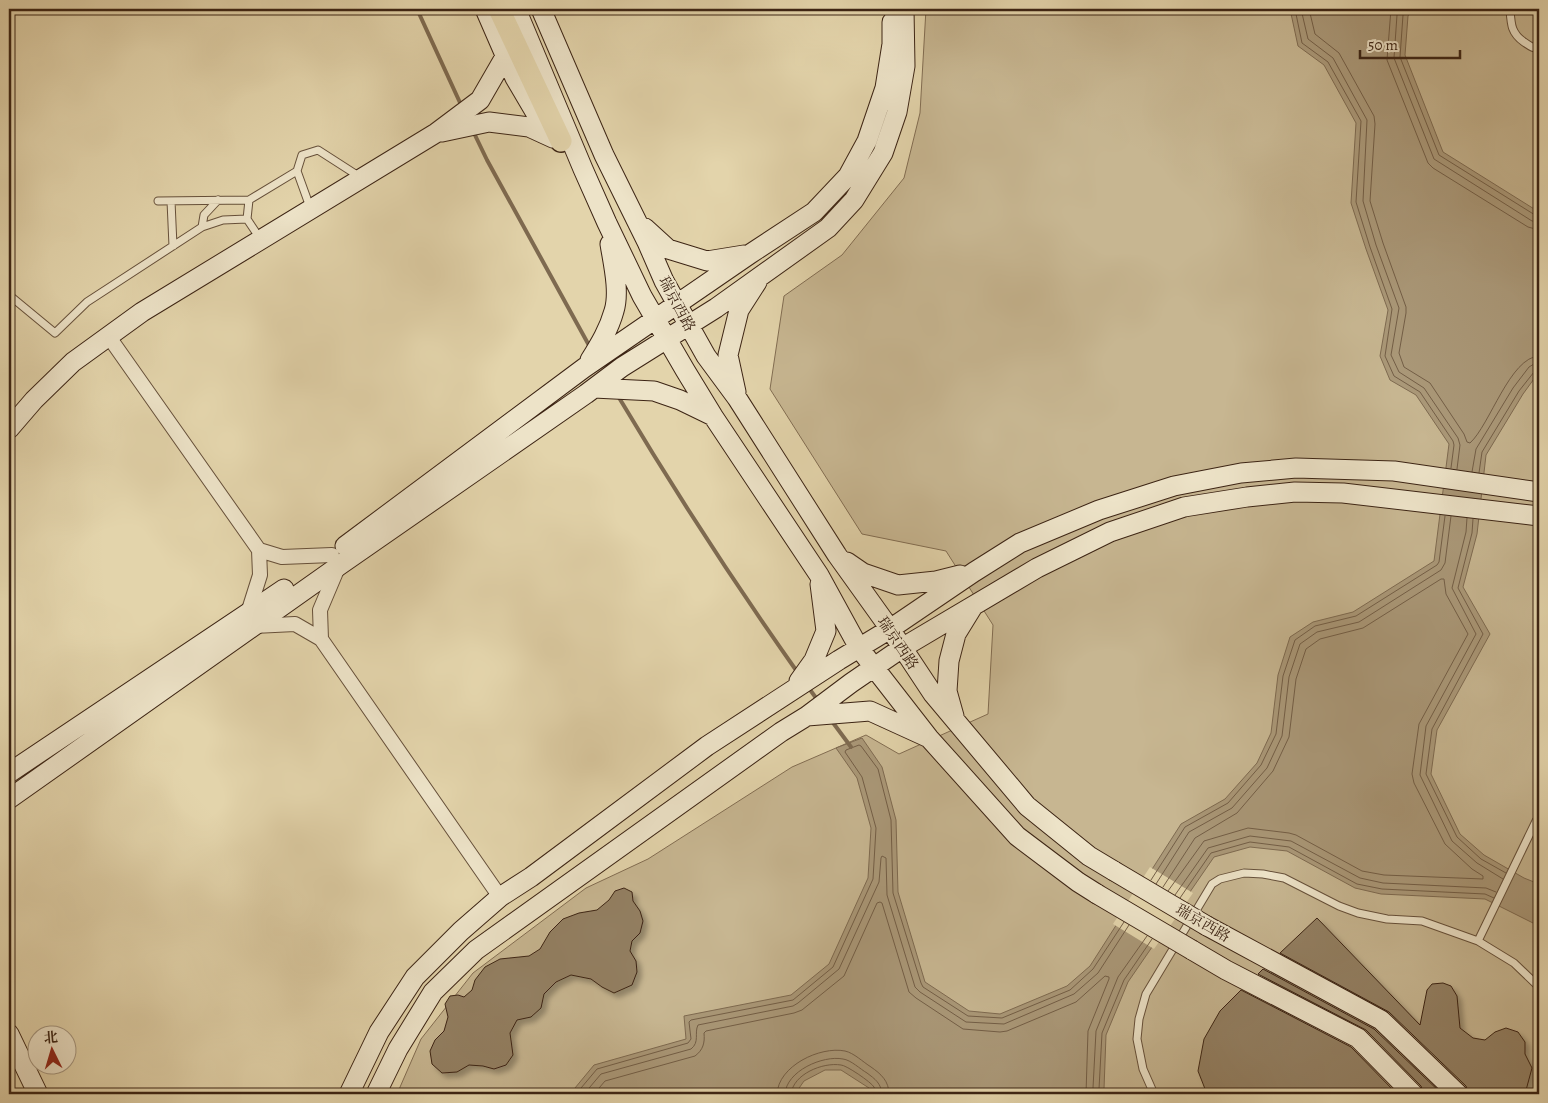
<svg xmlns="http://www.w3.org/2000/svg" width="1548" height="1103" viewBox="0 0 1548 1103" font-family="Alegreya,'Noto Serif SC',serif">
<defs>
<filter id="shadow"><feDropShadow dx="4.5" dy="4.5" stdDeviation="2.5" flood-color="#0004"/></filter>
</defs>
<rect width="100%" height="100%" fill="#e3d4ab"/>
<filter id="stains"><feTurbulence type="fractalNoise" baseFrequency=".004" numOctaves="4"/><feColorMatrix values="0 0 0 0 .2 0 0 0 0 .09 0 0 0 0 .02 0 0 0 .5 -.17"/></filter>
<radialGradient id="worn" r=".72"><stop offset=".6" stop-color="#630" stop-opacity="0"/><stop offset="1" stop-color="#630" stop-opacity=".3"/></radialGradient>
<!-- green -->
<path fill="#c7b691" stroke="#826d52" d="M926,9H1539V1094H397L421,1039L473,973L586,888L648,859L792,767L866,735L899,754L988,714L993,625L946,551L862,534L770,389L784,296L842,255L904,178L920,113Z"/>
<!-- water -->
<path fill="#aa9878" stroke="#7e6a50" d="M1290,9H1412L1408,16L1405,55L1443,152L1539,212V372L1523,394L1486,455L1477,534L1463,587L1490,634L1437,730L1431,774L1460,834L1484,855L1524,878L1539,884V926L1485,899L1381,894L1355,888L1287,851L1250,847L1214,857L1128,982L1106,1035L1104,1089L1107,1094H871L869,1088L841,1070H825L804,1081L795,1094H570L594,1065L686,1039L684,1016L791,995L829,964L868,878L871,828L857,778L836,748L862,738L882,767L896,820L898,892L925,982L969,1011L1000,1014L1067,986L1090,966L1181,824L1225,799L1257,763L1271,733L1278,675L1290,637L1313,622L1353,612L1434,561L1449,444L1416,395L1390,380L1380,356L1388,310L1366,249L1351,203L1356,123L1324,65L1298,46Z"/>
<!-- pier -->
<path fill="#e3d4ab" d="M1150,867L1193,893L1154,949L1113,924Z"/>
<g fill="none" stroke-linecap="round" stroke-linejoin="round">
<!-- shore -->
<path stroke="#735e46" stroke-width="1" d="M1295,9L1302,43L1328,62L1361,121L1356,202L1370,247L1392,309L1385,356L1394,376L1420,392L1453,441L1454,445L1451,468
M1301,9L1308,39L1333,58L1367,120L1363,201L1376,245L1399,308L1391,355L1399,372L1424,388L1458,438L1460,445L1457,469
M1309,9L1315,34L1339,53L1374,116L1375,124L1370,201L1383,243L1406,307V313L1399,353L1404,367L1430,383L1464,434L1467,442L1470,443C1490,425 1510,357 1539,356
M1391,9L1387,60L1428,163L1433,168L1528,227L1539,230
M1399,9L1397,15L1394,58L1434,159L1532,221L1539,222
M1406,9L1403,15L1400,57L1439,155L1535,215L1539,216
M1472,472L1476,449L1513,388L1529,367L1534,364H1539
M1479,473L1482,452L1519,391L1534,372L1539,370
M1467,518L1466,532L1452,588L1476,634L1426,726L1420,775L1452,841L1477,863L1503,879
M1473,519L1472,533L1458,588L1483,634L1432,729L1426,774L1457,837L1481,859L1506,873
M1151,880L1185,827L1228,803L1261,765L1276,734L1283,676L1295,640L1315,626L1356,616L1437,565L1439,562L1445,516
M1156,884L1189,832L1232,808L1267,768L1282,736L1289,677L1300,644L1317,632L1359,622L1441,570L1445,563L1451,516
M1163,887L1195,838L1237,813L1273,771L1289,737L1296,679L1306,649L1320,639L1363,628L1441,579H1444L1446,594L1468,634L1419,724L1412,774L1414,783L1445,844L1472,869L1483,876V879L1384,875L1362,871L1296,835L1289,833L1248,828L1204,841L1168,891
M1175,895L1208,848L1250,836L1291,841L1360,878L1383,883L1486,888L1496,892
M1180,898L1211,853L1250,842L1289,847L1357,884L1382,889L1485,894L1494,898
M576,1094L597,1069L688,1043L691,1039L689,1022L691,1020L793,1000L833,967L873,879L876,828L862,777L845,752L846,750L859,745L861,746L878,769L891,820L893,893L921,983L923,987L968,1016L1002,1018L1070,990L1093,969L1124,922
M584,1094L601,1074L691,1049C700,1042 694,1033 698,1025L793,1006L798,1003L839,969L879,882L881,858L882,856L886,858L887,895L915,987L920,992L966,1022L1004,1024L1074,994L1098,973L1129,925
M594,1094L605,1081L695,1056C703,1050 705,1043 704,1033L706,1031L794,1013L802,1010L844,976L877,903L880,902L882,903L909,992L916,998L963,1029L1000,1032L1007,1031L1076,1002L1105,976L1109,977V979L1088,1031L1086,1094
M777,1094C778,1066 820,1046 845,1051C854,1053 863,1062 871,1067C881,1074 889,1081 889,1094
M785,1094C786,1071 823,1055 843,1059C851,1060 860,1069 867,1073C875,1079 881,1083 882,1094
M791,1094C793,1074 823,1062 841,1065C846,1065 871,1082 874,1087C875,1089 875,1091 875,1094
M1094,1094L1093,1088L1096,1031L1118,977L1147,936
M1101,1094L1099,1089L1102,1033L1124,980L1152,939"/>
<!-- stream -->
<path stroke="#7e6a50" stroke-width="4" d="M417,9L462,107
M473,131L487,160L591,349
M618,396C674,490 735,584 798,673
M808,687L819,702
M831,720L851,747"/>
</g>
<!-- building -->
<path fill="#938063" stroke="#3c2414" filter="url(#shadow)" d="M624,888L632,892L633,901L640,911L643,921L640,933L632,941L630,951L636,961L637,972L632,985L614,993L602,987L591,979L571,975L556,982L544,994L541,1008L531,1017L517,1020L510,1033L513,1055L506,1065L494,1069L483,1066L469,1065L457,1072L442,1073L432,1064L430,1051L435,1040L444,1031L448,1017L445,1004L450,996L458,995L464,997L472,990L475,980L485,967L500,959L529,956L540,949L550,932L563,919L579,913L597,910L609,900L615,891Z
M1317,918L1420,1025L1427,990L1432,984L1443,983L1451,986L1457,996L1460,1028L1473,1038L1485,1040L1495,1032L1506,1028L1518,1032L1525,1042V1054L1532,1068L1525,1094H1469L1466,1086L1389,1012L1280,953Z
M1263,969L1374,1029L1442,1094H1424L1421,1086L1366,1030L1258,974Z
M1241,990L1351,1047L1397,1094H1207L1198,1071L1204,1039L1220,1011Z"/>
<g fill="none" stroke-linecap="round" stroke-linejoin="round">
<!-- lane casing -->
<g stroke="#66503a" stroke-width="9">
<path id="lane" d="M1510,9C1511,24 1511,33 1524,42C1530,46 1533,49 1539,48
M249,200L247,219L261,240
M158,201L249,200L297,171
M171,201L173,246
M310,207L297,171L302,155L318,150L360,177
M202,227L204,215L218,200
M9,295L55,333L87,302L202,227L223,220L247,219
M1478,941L1536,821L1539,818
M1154,1094L1143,1069L1137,1039L1139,1019L1146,994L1212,884L1220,879L1244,873L1263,874L1284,878L1339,906L1358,913L1387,919L1422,921L1478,941L1514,963L1539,987"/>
</g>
<!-- street casing -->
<g stroke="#66503a" stroke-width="16">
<path id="street" d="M109,337L259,550
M248,613L260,575L259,550L282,557L332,555
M254,626L295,624L321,639L320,610L339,565
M321,639L500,897"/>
</g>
<!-- secondary casing -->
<g stroke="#3c2414" stroke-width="21">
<path id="secondary" d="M485,9L515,78L535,112L552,132
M516,9L583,169L607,223L642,296L685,370L713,416L819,575L859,648L929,738L1017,836L1078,882L1097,894
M541,9L604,155L647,242L664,281L706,356L737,398L837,555L890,629L933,694L1027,806L1089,856L1114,871
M442,132L489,122L529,127L553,138
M645,228L668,249L707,261L744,255
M590,360C600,344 609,329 614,311C620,292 613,263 610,244
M594,388L654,391L680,400L713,416
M736,392L728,355L739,310L757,282
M9,429L34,400L73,362L142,312L436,133L480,100L506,55
M345,546L584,368L750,254L814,212L848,176L867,141L885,88L892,44V22
M847,562L863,573L898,585L936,581L960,575
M799,681L814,660L826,631L820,584
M807,716L870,711L927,737
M954,716L947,691L949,661L956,634L972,608
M9,773L284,589
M9,799L340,565L586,394L622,367L716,308L828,228L854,200L883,153L897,112L905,66L904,9
M1207,926L1381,1020L1458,1094
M1192,950L1226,970L1358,1038L1413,1094
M9,1034L38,1094
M349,1094L379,1032L415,977L461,931L500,897L531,877L707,746L839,660L890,629L974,572L1020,543L1099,510L1174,486L1241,473L1296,468L1394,471L1539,492
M376,1094L398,1049L433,992L476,950L781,732L807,716L851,683L902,648L1037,568L1110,532L1184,507L1247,497L1295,492L1343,493L1539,516"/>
</g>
<!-- primary casing -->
<g stroke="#3c2414" stroke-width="24">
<path id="primary" d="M499,9L561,141"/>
</g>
<!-- lane -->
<use href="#lane" stroke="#ede3c8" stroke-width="7"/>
<!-- street -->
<use href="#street" stroke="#ede3c8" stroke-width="14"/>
<!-- secondary -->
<use href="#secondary" stroke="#ede3c8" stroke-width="19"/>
<!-- primary -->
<use href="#primary" stroke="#e3d4ab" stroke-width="21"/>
<!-- secondary-bridge casing -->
<g stroke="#3c2414" stroke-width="21" stroke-linecap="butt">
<path id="secondary-bridge" d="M1114,871L1207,926
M1097,894L1192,950"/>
</g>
<!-- secondary-bridge -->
<use href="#secondary-bridge" stroke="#ede3c8" stroke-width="19"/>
</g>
<g text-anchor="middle" stroke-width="4" stroke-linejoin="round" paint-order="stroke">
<!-- street labels -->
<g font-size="15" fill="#3c2414" stroke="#ede3c8">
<text transform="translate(677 304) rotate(62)" y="5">瑞京西路</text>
<text transform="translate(898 643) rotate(56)" y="5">瑞京西路</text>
<text transform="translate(1203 923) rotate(30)" y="5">瑞京西路</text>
</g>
</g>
<!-- margin -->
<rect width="1548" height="1103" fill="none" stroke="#e3d4ab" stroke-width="30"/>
<rect x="10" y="10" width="1528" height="1083" fill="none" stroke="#3c2414" stroke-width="2.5"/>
<rect x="15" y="15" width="1518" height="1073" fill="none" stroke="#3c2414"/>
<!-- north arrow -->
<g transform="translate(52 1050) rotate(355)"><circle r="24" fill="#ede3c8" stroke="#a69780"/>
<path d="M0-4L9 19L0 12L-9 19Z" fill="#8f2418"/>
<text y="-8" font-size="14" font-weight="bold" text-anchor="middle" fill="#3c2414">北</text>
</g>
<!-- scale -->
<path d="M1360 50v8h100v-8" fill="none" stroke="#3c2414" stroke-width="2.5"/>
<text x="1368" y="50" font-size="15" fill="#3c2414" stroke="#ede3c8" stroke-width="4" paint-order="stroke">50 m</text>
<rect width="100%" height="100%" filter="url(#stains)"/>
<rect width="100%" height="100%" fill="url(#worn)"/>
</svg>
